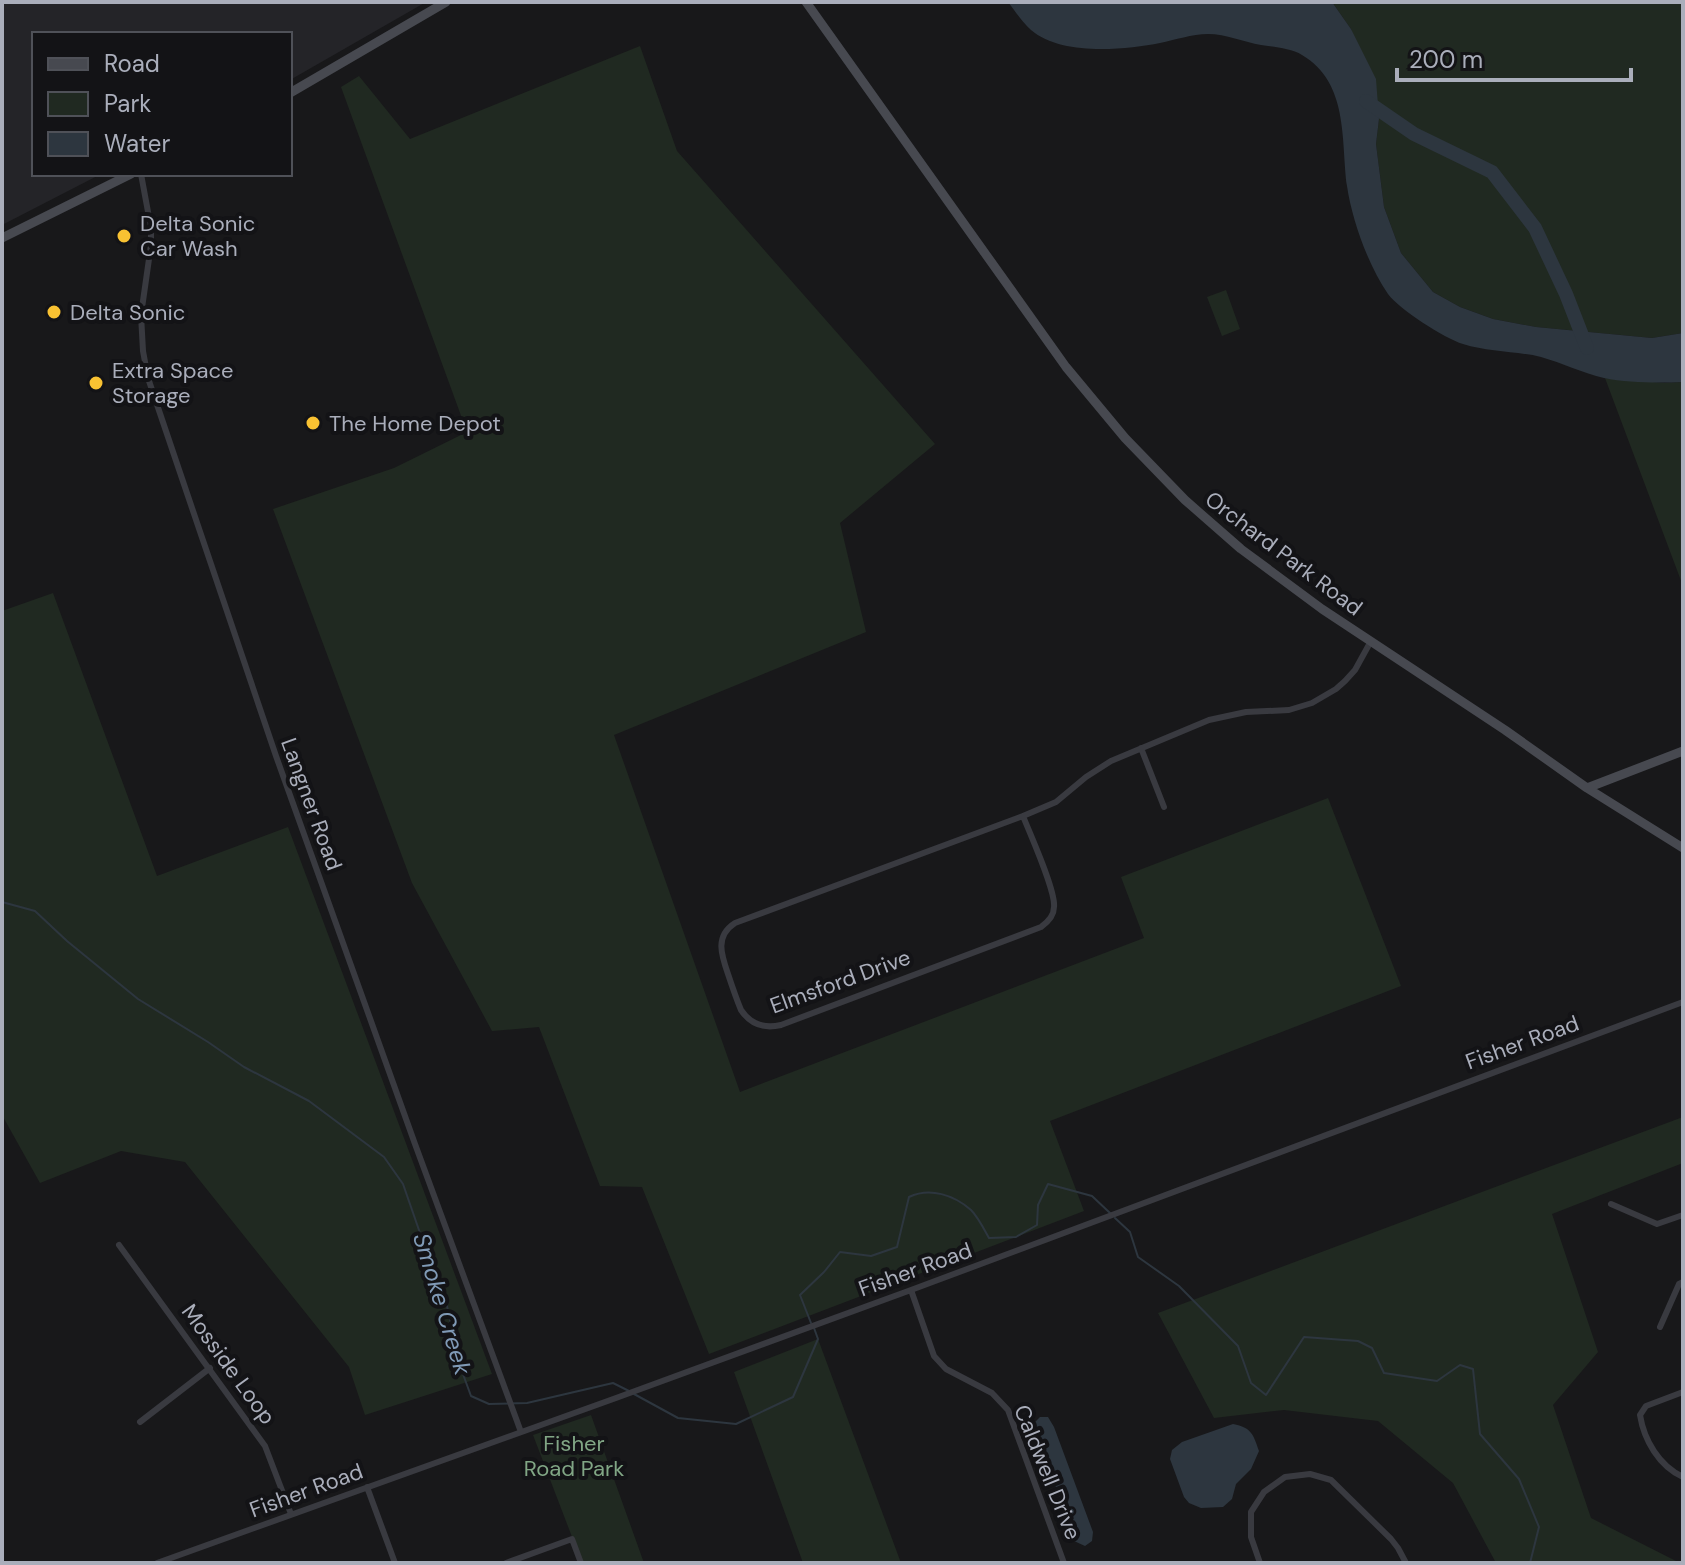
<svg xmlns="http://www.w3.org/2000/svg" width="1685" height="1565" viewBox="0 0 1685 1565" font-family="'DM Sans',sans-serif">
<rect width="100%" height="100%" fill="#18181a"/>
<!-- built -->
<path fill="#242428" d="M2,2H426L290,80V34H34V174H101L2,225Z"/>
<!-- green -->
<path fill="#202921" d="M1332,2H1683V333L1652,338L1536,327L1493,319L1460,307L1433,292L1401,253L1384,207L1376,144L1379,119L1351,29Z
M640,46L677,151L935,444L840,523L866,632L614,735L740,1092L1144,938L1121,877L1328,798L1401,986L1050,1121L1084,1211L709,1354L642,1187L600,1186L539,1027L492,1031L412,883L273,509L394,468L467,432L341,87L359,76L410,139Z
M1226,290L1240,329L1222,336L1207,297Z
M1605,378L1664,383L1683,382V586Z
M53,593L157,876L288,827L492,1374L365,1415L349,1367L185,1162L121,1151L40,1183L2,1115V611Z
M1683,1117V1163L1552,1214L1598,1352L1553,1405L1591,1518L1680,1563H1496L1453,1483L1378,1421L1284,1410L1214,1418L1158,1313Z
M818,1339L901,1563H803L734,1372Z
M591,1415L644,1563H582L533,1435Z"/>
<!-- water -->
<path fill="#2d363f" d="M1008,2H1332L1351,29L1376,79L1379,119L1376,144L1384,207L1401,253L1433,292L1460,307L1493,319L1536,327L1652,338L1683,333V382C1659,383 1628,383 1604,378C1583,373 1562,363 1541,357C1516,351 1488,352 1463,344C1444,338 1400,310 1388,294C1368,265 1352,220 1347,186C1341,140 1349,83 1302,55C1291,48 1274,47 1261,45C1244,42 1226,34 1208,34C1192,34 1175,40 1160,43C1124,50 1061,56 1031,30C1022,22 1015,11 1008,2Z
M1040,1417H1048L1054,1427L1093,1532L1092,1541L1085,1546L1074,1541L1043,1449L1036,1434L1035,1422Z
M1233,1424C1252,1428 1253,1434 1259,1451L1251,1469L1236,1484L1232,1499L1223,1507L1201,1508L1189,1503L1184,1497L1170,1459L1172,1450L1182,1442Z"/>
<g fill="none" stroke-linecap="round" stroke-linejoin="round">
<!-- stream -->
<path stroke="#2d363f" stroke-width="2" d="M2,902L35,911L67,941L138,999L208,1042L244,1067L309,1101L384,1157L403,1184L428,1256L445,1297L460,1366L471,1396L489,1404L527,1403L613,1383L629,1391
M1115,1218L1130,1232L1138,1257L1179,1286L1238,1346L1251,1383L1266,1395L1304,1337L1358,1341L1372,1348L1384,1373L1437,1381L1460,1365L1473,1369L1480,1434L1519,1479L1539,1527L1530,1563
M811,1323L800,1295L824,1272L840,1252L871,1256L897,1247L909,1197C930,1187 954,1195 971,1210C978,1217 984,1229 989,1238L1016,1237L1037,1225L1038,1205L1048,1184L1092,1196L1110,1213
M634,1394L678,1418L736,1424L793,1397L818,1339L814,1328"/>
<!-- river -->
<path stroke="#2d363f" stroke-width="14" d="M1366,101L1414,134L1492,172L1535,228L1566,294L1587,348"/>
<!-- street -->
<path stroke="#393a40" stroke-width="6" d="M141,174L151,228V245L141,315L143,351L148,378L276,756L415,1144L521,1432
M1141,748L1164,807
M1023,816C1030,834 1056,891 1054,907C1054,916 1048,922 1041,927L781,1025C764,1029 751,1025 741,1010C736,998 732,986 728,974C721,954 715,936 735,923Z
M1023,816L1056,802L1086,777L1111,761L1209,720L1246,712L1289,710L1312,703L1336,689L1345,681L1355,670L1371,641
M1611,1204L1657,1224L1683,1215
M119,1245L265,1446L291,1514
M911,1290L934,1356L946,1369L992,1393L1008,1410L1064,1563
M1660,1327L1679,1284L1683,1282
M1683,1392L1646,1406L1640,1415C1644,1440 1659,1466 1683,1477
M140,1422L210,1368
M367,1487L395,1563
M157,1563L616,1398L911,1290L1683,1002
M506,1563L572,1539L581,1563
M1260,1563L1251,1537V1512L1264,1492L1285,1477L1310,1474L1331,1480L1391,1539L1398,1548L1406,1563"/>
<!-- secondary -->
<path stroke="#474950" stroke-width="9" d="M806,2L1066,367L1125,438L1185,500L1241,549L1322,609L1505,730L1587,788L1683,848
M290,93L446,2
M2,238L131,174
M1587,788L1683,751"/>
</g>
<!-- markers -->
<g fill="#f9c232" stroke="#131316" stroke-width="3">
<circle cx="124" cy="236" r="8"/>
<circle cx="54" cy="312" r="8"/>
<circle cx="96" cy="383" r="8"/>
<circle cx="313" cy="423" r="8"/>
</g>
<g text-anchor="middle" stroke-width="8" stroke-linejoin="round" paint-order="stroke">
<!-- poi labels -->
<g font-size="22" fill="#aaaebb" stroke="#131316" text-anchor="start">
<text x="140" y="231">Delta Sonic<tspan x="140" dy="25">Car Wash</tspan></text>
<text x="70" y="320">Delta Sonic</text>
<text x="112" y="378">Extra Space<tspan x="112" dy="25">Storage</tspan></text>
<text x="329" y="431">The Home Depot</text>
</g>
<!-- street labels -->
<g font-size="22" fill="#aaaebb" stroke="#131316">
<text transform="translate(1284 553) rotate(37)" y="8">Orchard Park Road</text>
<text transform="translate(312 804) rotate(70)" y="8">Langner Road</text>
<text transform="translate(840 981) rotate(-20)" y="8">Elmsford Drive</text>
<text transform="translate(1522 1042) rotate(-20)" y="8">Fisher Road</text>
<text transform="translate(915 1269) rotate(-20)" y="8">Fisher Road</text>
<text transform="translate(229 1364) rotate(54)" y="8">Mosside Loop</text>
<text transform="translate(1048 1472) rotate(68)" y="8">Caldwell Drive</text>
<text transform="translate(306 1490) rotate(-20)" y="8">Fisher Road</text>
</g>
<!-- park labels -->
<g font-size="22" fill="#81a685" stroke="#131316">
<text x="574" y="1451">Fisher<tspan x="574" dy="25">Road Park</tspan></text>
</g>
<!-- water labels -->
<g font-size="24" font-style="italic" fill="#809ab6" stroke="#131316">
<text transform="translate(442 1304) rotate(73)" y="8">Smoke Creek</text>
</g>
</g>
<!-- border -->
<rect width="1685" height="1565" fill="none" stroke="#aaaebb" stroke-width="8"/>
<!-- legend -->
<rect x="32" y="32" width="260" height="144" fill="#131316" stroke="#4f5158" stroke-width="2"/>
<rect x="48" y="58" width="40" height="12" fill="#474950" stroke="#4f5158" stroke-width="2"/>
<text x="104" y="72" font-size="24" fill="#aaaebb">Road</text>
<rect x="48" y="92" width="40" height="24" fill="#202921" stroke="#4f5158" stroke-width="2"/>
<text x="104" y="112" font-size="24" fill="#aaaebb">Park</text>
<rect x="48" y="132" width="40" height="24" fill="#2d363f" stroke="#4f5158" stroke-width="2"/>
<text x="104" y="152" font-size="24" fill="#aaaebb">Water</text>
<!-- scale -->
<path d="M1397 68v12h234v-12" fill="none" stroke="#aaaebb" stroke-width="4"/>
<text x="1409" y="68" font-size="24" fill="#aaaebb" stroke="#131316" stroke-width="6" paint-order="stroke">200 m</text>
</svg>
